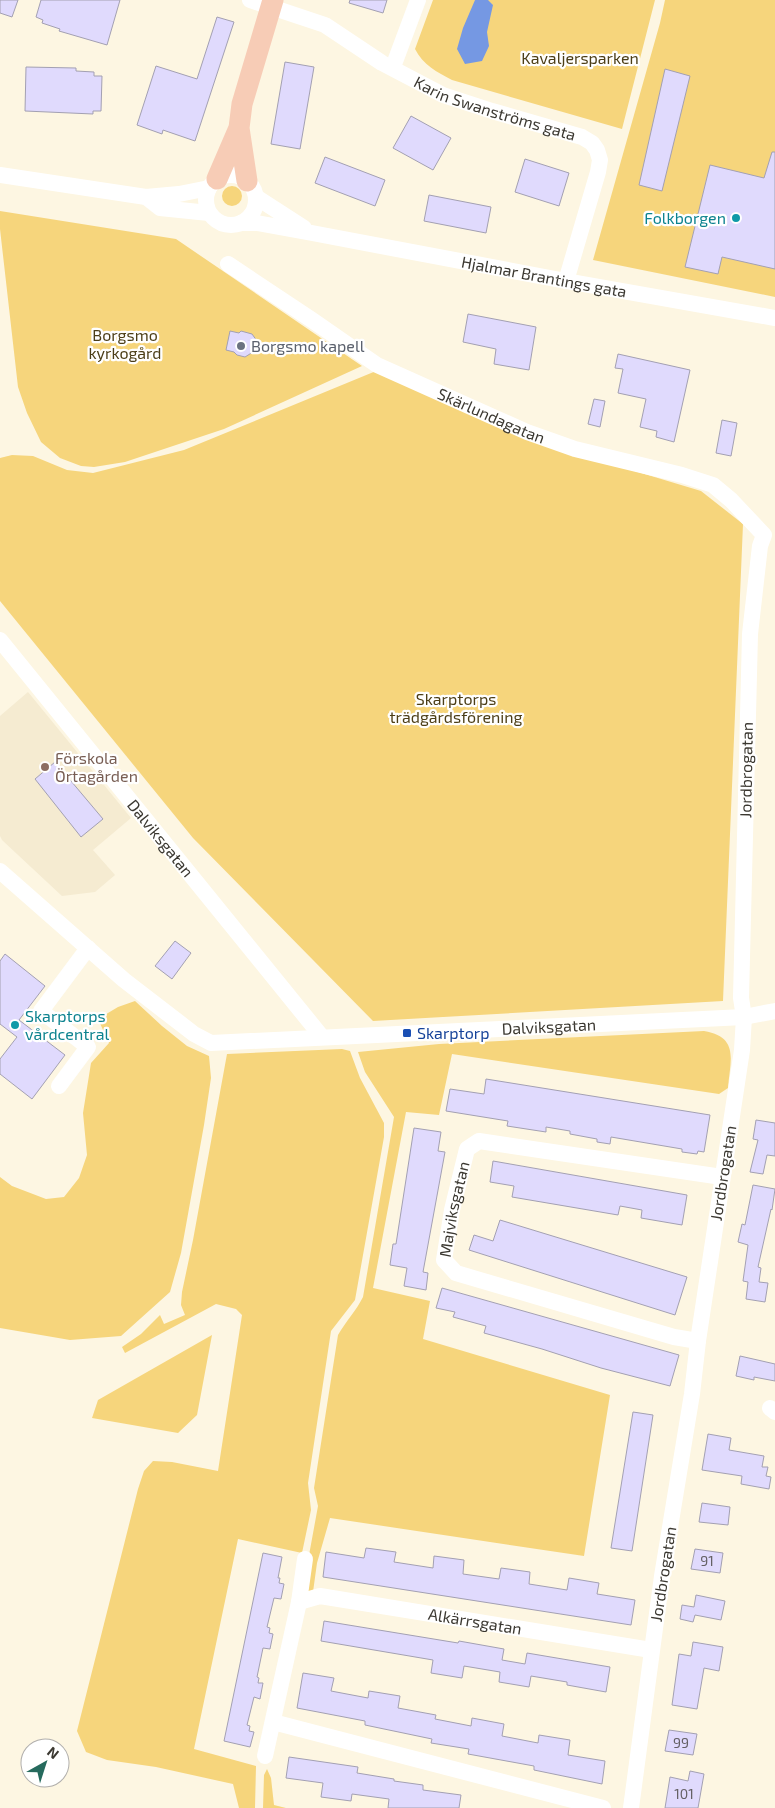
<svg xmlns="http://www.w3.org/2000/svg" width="775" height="1808" viewBox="0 0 775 1808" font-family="'Exo 2',sans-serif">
<rect width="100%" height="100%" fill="#fdf6e2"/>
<!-- built -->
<path fill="#f5ebd1" d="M28,692L131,818L93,850L115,875L95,892L62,896L2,840L0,836V716Z"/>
<!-- green -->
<path fill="#f6d57c" d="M433,0H655L622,129L452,80C437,72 423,65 415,49Z
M665,0H775V297L593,260L660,23Z
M222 196a10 10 0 1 1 20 0a10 10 0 1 1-20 0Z
M0,211L176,239L362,366L224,429L125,462L94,467L81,466L60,458L41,442L27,413L18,387L0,229Z
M376,371L525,438L701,491L743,524L723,1001L373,1021L193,838L0,601V458L12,455L33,456L67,470L93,473L184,450Z
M135,1001L162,1026L187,1046L209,1056L211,1078L204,1125L181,1253L170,1292L121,1336L70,1340L0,1328V1177L12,1186L46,1199L64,1197L79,1178L87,1155L83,1113L91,1063L109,1043L98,1019L118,1007Z
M704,1031C740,1037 730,1061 728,1088L719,1094L452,1054L439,1115L406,1112L373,1288L430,1301L423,1339L610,1395L584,1556L330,1518L317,1563L313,1592H308L303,1588L318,1506L314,1488L338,1335C346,1321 356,1311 363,1297L394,1117L365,1072L358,1052L439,1044Z
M342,1049L350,1051L360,1078L384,1123V1137L355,1300L331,1331L308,1483L311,1510L302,1553L238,1539L194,1749L256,1766L255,1808H239L233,1784L156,1767L107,1760L86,1752L77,1731L138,1489L144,1471L153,1461L172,1462L218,1471L242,1315L236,1309L216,1304L125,1353L122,1347L141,1334L160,1315L164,1324L185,1315L181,1305L182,1292L193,1240L227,1054Z
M212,1335L197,1415L178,1433L92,1418L98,1400Z
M267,1769L271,1778L274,1805L286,1808H263L264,1775Z"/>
<!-- water -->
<path fill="#7598e3" d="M475,0H488L493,5L487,32L489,46L482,61L465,64L457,49L463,28Z"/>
<!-- building -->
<path fill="#e0dafd" stroke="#a3a0b2" d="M0,0H18L12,17L0,13Z
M41,0H120L107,45L59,31L60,29L42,23L43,20L36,17Z
M350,0H387L383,13L349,3Z
M217,17L234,22L195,141L163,130L162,134L137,125L156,66L197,79Z
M285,62L314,67L300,149L271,144Z
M26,67L76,68V71L94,72V76H102L101,111H93V114L25,111Z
M665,69L690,76L662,191L639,185Z
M411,116L451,138L433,170L393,148Z
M772,152H775V269L722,257L718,274L685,267L710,165L764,178Z
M325,157L385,180L375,206L315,183Z
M525,159L569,173L559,206L515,192Z
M429,195L491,207L486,233L424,221Z
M468,314L536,327L529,370L494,364L496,349L463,342Z
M230,331L239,333L241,331L252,334L257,341L253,352L245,357L237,355L234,352L226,350Z
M618,354L690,370L674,442L656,437L657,431L640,427L646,399L618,393L623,369L615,368Z
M594,399L605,401L600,427L588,424Z
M722,420L737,423L731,456L716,453Z
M55,762L103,819L81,837L35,779Z
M175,941L191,953L172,979L155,966Z
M5,954L45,986L19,1020L65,1055L32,1099L0,1074V1059L17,1037L0,1024V961Z
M486,1079L710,1115L704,1152L698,1151L697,1154L682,1152V1149L611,1137L610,1144L597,1142V1139L570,1134V1131L546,1127V1132L507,1126L508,1121L446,1111L450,1089L484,1094Z
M756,1120L775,1123V1156L767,1155L763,1174L750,1172L758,1140L753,1139Z
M414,1128L441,1132L438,1151L445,1152L423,1272L428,1273L426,1290L404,1286L407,1268L390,1265L393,1244H396Z
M493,1161L687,1195L682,1225L641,1218L642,1210L620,1206L618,1215L512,1197L514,1186L490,1182Z
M753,1185L775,1189L772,1210L771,1209L758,1267L761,1268L759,1282L768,1283L765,1302L746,1299L748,1282L743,1281L748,1245L738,1242L742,1224L745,1225Z
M500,1220L687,1277L675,1315L469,1250L474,1235L493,1241Z
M442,1288L679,1355L670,1386L601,1368L542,1349L484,1333L486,1326L453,1317L455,1312L436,1308Z
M740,1356L775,1364V1381L754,1377V1380L736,1376Z
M633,1412L653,1415L632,1551L611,1548Z
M708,1434L731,1438L729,1450L764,1456L762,1467H768L766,1476L771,1477L769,1489L741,1484L742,1476L702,1470Z
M702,1503L730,1507L728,1525L699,1522Z
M366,1548L396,1552L394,1562L433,1568L434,1556L464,1560L463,1574L499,1579L501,1568L530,1572L529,1584L567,1590L569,1578L599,1583L597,1594L635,1600L631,1625L323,1577L326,1552L364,1558Z
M695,1549L723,1553L720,1573L691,1569Z
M263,1553L282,1557L278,1578H280L279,1583L284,1584L281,1599L274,1598L267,1627L270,1628L269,1633L273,1634L270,1649L263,1648L257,1677L259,1678L258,1683H263L260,1699L254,1697L247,1725L250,1726L249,1731L254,1732L250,1747L224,1741Z
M696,1595L725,1601L721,1620L695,1615L693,1622L680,1619L682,1605L694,1607Z
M324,1621L458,1643L459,1641L504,1649L502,1660L525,1664L527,1653L610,1667L606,1692L567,1685V1682L531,1676L529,1687L499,1682L500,1672L464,1666L462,1678L431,1673L433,1660L321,1641Z
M693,1642L723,1647L719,1671L704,1668L697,1709L672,1705L679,1654L691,1656Z
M303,1673L334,1678L331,1691L368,1698L369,1691L400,1696L398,1708L436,1715L435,1719L471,1726L472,1718L504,1724L502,1736L538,1743L539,1735L570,1740L568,1755L605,1761L602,1784L534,1770V1766L468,1754L469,1749L431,1743L432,1739L365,1725V1721L297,1708Z
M669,1730L697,1734L693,1755L665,1751Z
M289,1757L358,1767L357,1773L394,1779V1781L423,1785V1790L461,1795L459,1808H388L389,1799L352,1794L351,1801L321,1797L323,1783L286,1778Z
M690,1771L704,1774L698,1808H665L670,1777L688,1781Z"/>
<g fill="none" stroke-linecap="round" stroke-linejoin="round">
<!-- minor -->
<g stroke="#fff" stroke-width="16">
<path id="s1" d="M250,0L325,25L382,63L443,95L492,111L582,137L592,143L597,150L600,160L598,172L566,281"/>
<path d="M393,67L418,0"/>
<path d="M0,175L146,197L179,194L209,188"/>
<circle cx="231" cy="200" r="25"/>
<path d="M146,197L160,208L209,213"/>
<path d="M256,197L304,228"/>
<path id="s2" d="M241,223H257L312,233L566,281L775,318"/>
<path id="s3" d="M228,264L312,320L377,365L527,432L575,449L682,475L713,485L731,500L764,535L760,546L750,634L741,998L744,1017L742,1050L698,1341L692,1394L662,1576L631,1808"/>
<path id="s4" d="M0,640L322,1037"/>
<path id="s5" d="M0,871L124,980L194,1034L211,1043L744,1017L775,1011"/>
<path d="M59,1086L88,1047L41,1011L88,948"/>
<path id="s6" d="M698,1341L674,1337L456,1273L444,1260L452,1210L467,1149L479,1141L722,1177"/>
<path d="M770,1408L775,1412"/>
<path id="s7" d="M299,1602L320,1596L651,1650"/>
<path d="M273,1722L603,1808"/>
<path d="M265,1756L299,1602L305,1559"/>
</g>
<!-- major -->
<path stroke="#f7ccb6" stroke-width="21" d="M217,179L239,128
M247,181L239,128L242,104L273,0"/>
</g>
<!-- markers -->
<g fill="#0f9aa8" stroke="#fff" stroke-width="2">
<circle cx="736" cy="218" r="5"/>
<circle cx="15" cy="1025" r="5"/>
</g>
<circle fill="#6b7280" stroke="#fff" stroke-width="2" cx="241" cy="346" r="5"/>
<circle fill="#8d6e63" stroke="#fff" stroke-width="2" cx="45" cy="767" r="5"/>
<rect fill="#1a4fb4" stroke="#fff" stroke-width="2" x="402" y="1028" width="10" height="10" rx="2.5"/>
<g text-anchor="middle" stroke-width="4.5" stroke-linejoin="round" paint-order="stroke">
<!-- number labels -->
<g font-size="14" fill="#646064">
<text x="707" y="1566">91</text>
<text x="681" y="1748">99</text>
<text x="684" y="1799">101</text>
</g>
<!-- park labels -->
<g font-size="16" fill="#4c3e17" stroke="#fff">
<text x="580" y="64">Kavaljersparken</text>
<text x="125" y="341">Borgsmo<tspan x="125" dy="18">kyrkogård</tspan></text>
<text x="456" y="705">Skarptorps<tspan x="456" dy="18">trädgårdsförening</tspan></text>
</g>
<!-- street labels -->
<g font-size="16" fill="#3b3831" stroke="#fff">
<text dy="6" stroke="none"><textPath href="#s1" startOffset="270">Karin Swanströms gata</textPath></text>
<text dy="6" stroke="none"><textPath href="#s2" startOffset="308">Hjalmar Brantings gata</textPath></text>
<text dy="6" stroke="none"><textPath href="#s3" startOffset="305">Skärlundagatan</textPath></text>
<text transform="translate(746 770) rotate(-89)" y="6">Jordbrogatan</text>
<text dy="6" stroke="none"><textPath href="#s4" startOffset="255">Dalviksgatan</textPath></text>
<text dy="6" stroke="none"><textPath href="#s5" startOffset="611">Dalviksgatan</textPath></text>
<text transform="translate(723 1173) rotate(-81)" y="6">Jordbrogatan</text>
<text dy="6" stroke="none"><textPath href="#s6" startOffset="321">Majviksgatan</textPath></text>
<text transform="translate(663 1574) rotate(-81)" y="6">Jordbrogatan</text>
<text dy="6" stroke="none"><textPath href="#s7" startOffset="179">Alkärrsgatan</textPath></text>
</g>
<!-- culture labels -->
<g font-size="16" fill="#0d838f" stroke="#fff" text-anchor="end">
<text x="726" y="224">Folkborgen</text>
<text x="25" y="1022" text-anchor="start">Skarptorps<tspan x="25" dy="18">vårdcentral</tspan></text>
</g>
<!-- worship labels -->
<g font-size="16" fill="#5b616d" stroke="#fff" text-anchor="start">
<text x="251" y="352">Borgsmo kapell</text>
</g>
<!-- education labels -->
<g font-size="16" fill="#785e54" stroke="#fff" text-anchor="start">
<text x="55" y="764">Förskola<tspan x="55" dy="18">Örtagården</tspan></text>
</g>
<!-- transit labels -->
<g font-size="16" fill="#164399" stroke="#fff" text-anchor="start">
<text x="417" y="1039">Skarptorp</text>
</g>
</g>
<!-- north arrow -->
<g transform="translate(45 1763) rotate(39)"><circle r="24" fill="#ffffff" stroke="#b1afad"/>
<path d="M0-4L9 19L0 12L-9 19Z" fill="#266a5d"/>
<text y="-8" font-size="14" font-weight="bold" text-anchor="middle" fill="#3b3831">N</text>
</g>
</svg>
